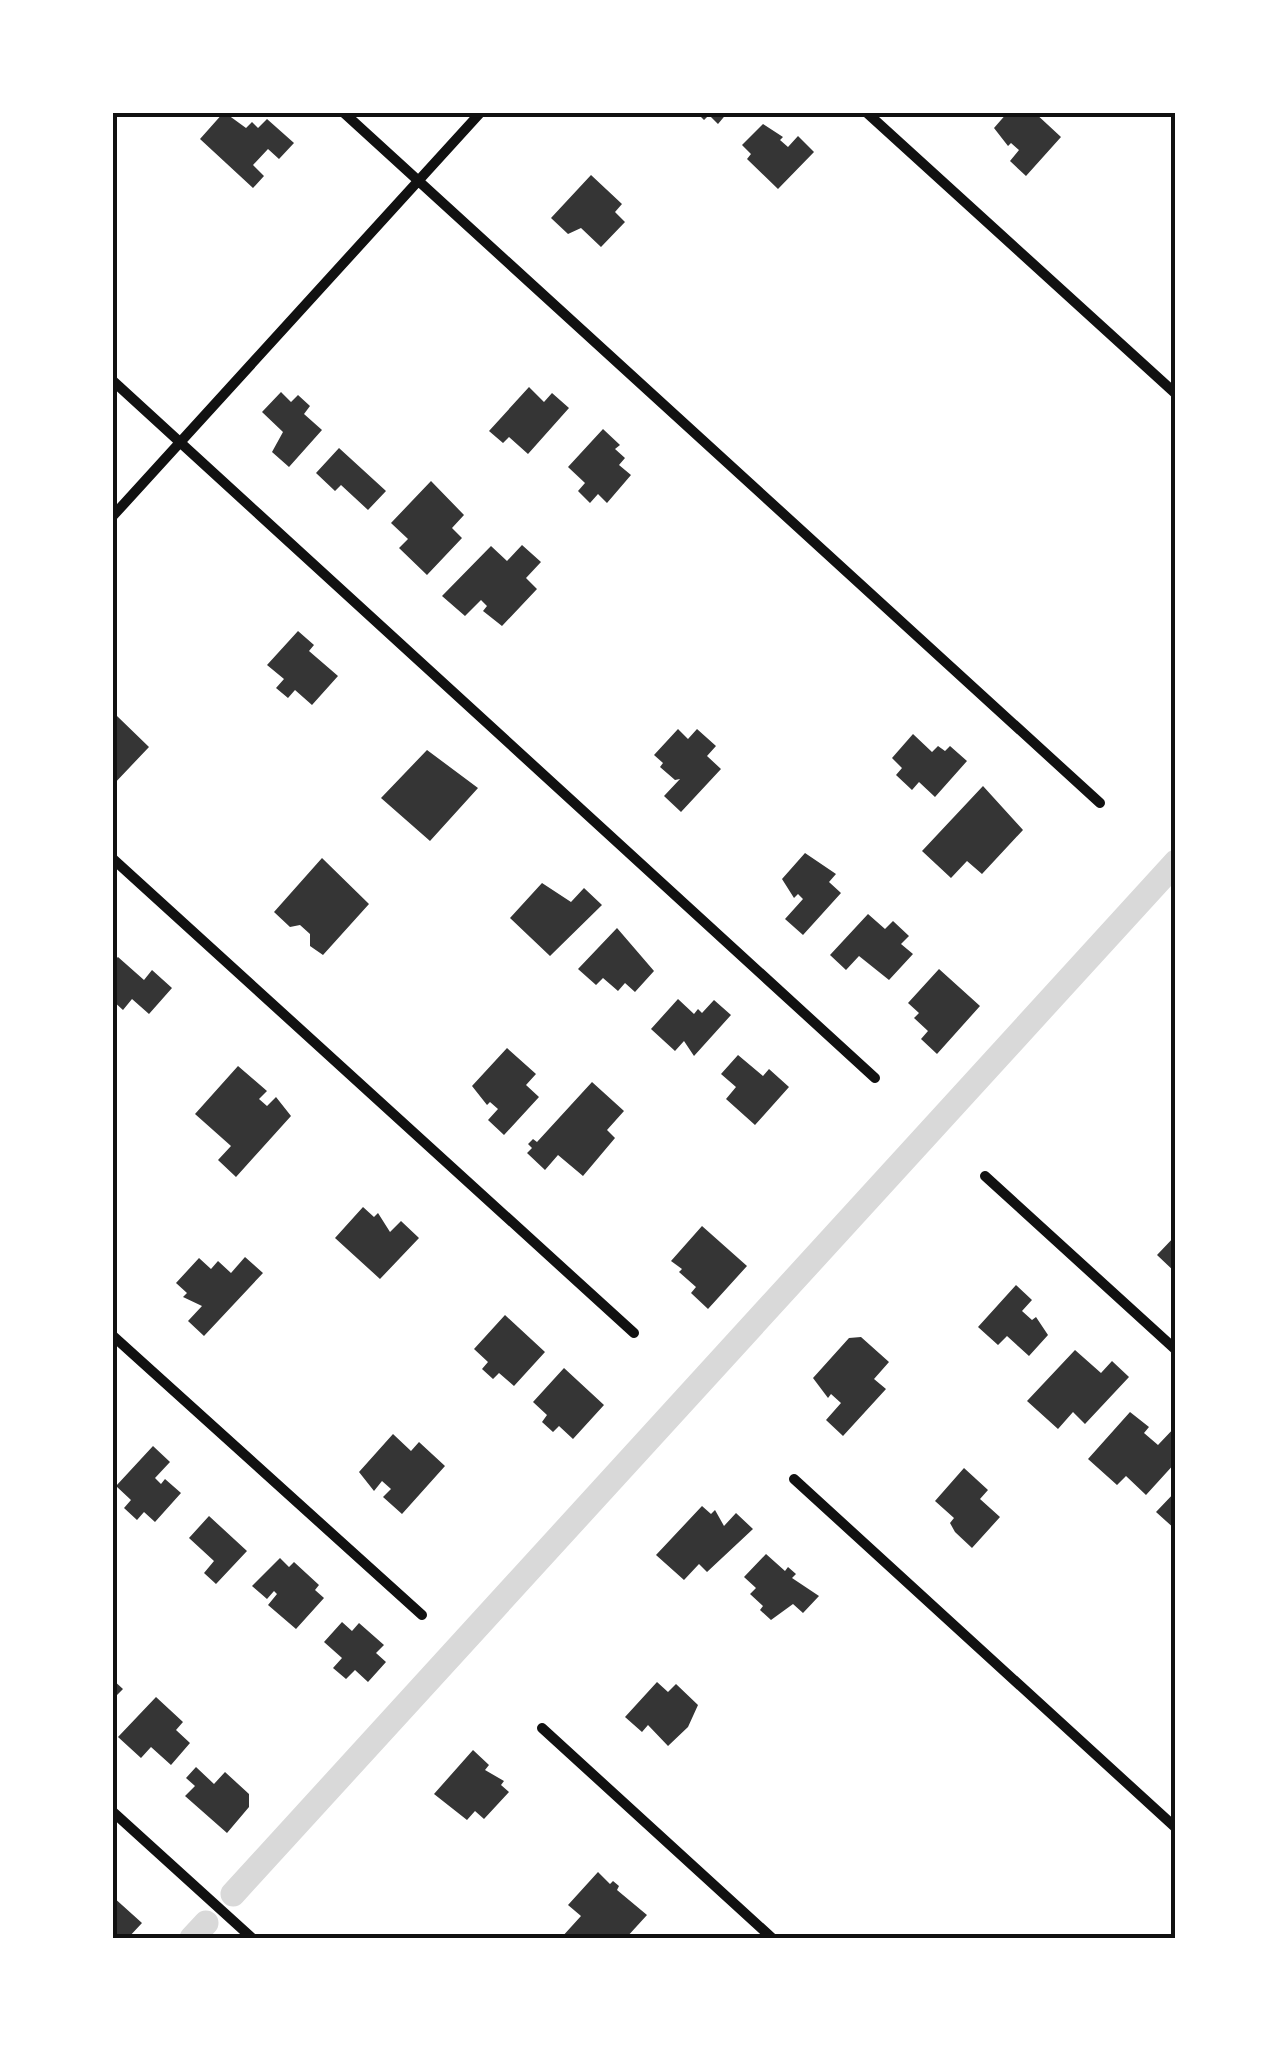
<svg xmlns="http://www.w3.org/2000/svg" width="1288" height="2051" viewBox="0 0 1288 2051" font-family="'DejaVu Sans',sans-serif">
<rect width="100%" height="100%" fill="#fff"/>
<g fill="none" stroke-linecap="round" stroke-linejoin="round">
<!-- canal -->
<path stroke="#d9d9d9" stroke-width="25" d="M233,1894L1176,862
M192,1938L206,1923"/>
</g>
<!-- building -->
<path fill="#353535" d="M224,112L246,128L252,122L258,128L267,119L294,143L279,159L268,149L253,165L264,176L253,188L200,139Z
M696,112H728L718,124L709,115L704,120Z
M1008,112H1034L1061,137L1026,176L1010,161L1019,150L1011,143L1008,146L994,128Z
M763,124L783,137L780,140L788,147L798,136L814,152L778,189L747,159L751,154L742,145Z
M591,175L622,204L615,212L625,222L601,247L581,228L568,234L551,218Z
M529,387L544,402L552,393L569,408L528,454L509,437L503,443L489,431Z
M281,392L291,402L298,395L310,406L304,414L322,430L289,467L272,452L283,432L262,412Z
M603,429L620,445L615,449L625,458L619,465L631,475L607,503L598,494L590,503L578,491L585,483L568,467Z
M339,448L386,491L368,510L341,485L335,491L316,473Z
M431,481L464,515L452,528L462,538L427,575L399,548L408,539L391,523Z
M522,545L541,562L526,578L537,589L502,626L483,611L487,606L481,600L465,616L442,596L491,546L507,561Z
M298,631L314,645L309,651L338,676L312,705L295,690L288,698L276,688L284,679L267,665Z
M117,716L149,747L112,786V721Z
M678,729L688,739L697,729L716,746L707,756L721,769L681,812L664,796L680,779L675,780L660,767L663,763L654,755Z
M913,734L932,752L938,746L945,751L950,746L967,761L935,797L919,782L912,790L896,775L902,768L892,758Z
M427,750L478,788L430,841L381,798Z
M983,786L1023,830L982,874L967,861L951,878L922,851Z
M805,853L836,874L829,882L841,893L803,935L785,919L803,899L798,894L794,898L782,879Z
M322,858L369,904L323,955L310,946V934L300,925L290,927L274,912Z
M542,883L571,902L584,888L602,905L550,956L510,918Z
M868,914L885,929L893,921L909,936L901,944L913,954L889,980L859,956L846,970L830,955Z
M617,928L654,971L635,992L625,983L618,991L603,978L596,985L578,969Z
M118,957L144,980L152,970L172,988L149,1014L132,999L123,1010L112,1000V962Z
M939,969L980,1006L937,1054L921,1039L928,1031L914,1018L919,1013L908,1003Z
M678,999L694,1014L698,1009L702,1013L714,1000L731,1015L694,1056L684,1041L675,1051L651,1029Z
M507,1048L536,1074L526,1085L539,1097L504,1135L488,1120L498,1109L490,1102L487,1105L472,1086Z
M738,1055L763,1076L769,1069L789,1087L755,1125L726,1099L736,1087L721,1074Z
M238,1066L267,1091L259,1099L267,1106L276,1097L291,1116L236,1177L218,1160L231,1146L195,1114Z
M592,1082L624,1111L607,1130L615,1138L583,1176L558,1155L545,1170L527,1153L532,1148L528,1144L533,1139L537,1142Z
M363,1207L374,1217L378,1213L390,1232L401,1221L419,1238L380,1279L335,1238Z
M702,1226L747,1266L708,1309L691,1293L696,1287L679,1272L682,1269L671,1261Z
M1176,1235V1273L1157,1255Z
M245,1257L263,1273L204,1336L188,1321L202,1306L183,1297L187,1293L176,1283L199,1258L211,1269L218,1261L231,1273Z
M1016,1285L1032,1300L1022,1311L1032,1320L1036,1317L1048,1335L1029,1356L1007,1336L998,1345L978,1327Z
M505,1315L545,1352L514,1386L499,1373L493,1379L482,1369L488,1362L474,1349Z
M861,1337L889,1362L874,1379L886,1389L843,1436L826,1420L841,1403L831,1394L828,1398L813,1378L849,1338Z
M1075,1350L1101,1373L1112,1361L1129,1377L1085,1424L1073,1412L1058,1429L1027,1401Z
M564,1368L604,1405L573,1439L559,1426L553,1432L542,1422L547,1415L533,1402Z
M1130,1412L1149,1427L1144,1433L1158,1445L1176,1426V1462L1146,1495L1126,1476L1117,1485L1088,1459Z
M393,1434L411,1451L419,1442L445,1466L402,1514L383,1497L391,1489L382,1481L374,1491L359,1472Z
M153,1446L170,1462L155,1478L161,1484L165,1479L181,1493L155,1522L144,1512L137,1520L124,1508L131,1500L116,1486Z
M964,1468L988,1490L980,1499L1000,1517L972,1548L955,1532L950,1523L954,1518L935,1501Z
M1176,1491V1530L1156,1512Z
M702,1506L711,1514L715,1510L724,1526L736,1513L753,1529L707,1572L699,1564L684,1580L656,1555Z
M209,1516L247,1551L216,1584L204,1573L214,1561L189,1538Z
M766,1554L785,1571L788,1567L796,1574L792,1578L819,1596L803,1613L793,1604L771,1620L760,1610L763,1606L750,1594L756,1588L744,1577Z
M280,1558L289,1567L294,1562L319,1585L315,1590L324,1598L296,1629L268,1605L277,1594L274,1591L267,1599L252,1586Z
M342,1622L352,1631L359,1623L384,1645L376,1653L386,1662L368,1682L355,1670L346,1679L333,1668L342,1658L324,1642Z
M112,1679L123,1689L112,1700Z
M657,1682L668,1692L676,1684L698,1705L688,1727L668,1746L648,1725L642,1732L625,1717Z
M156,1697L183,1722L176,1730L190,1743L171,1765L151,1747L141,1758L118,1737Z
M473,1750L489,1765L485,1770L504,1781L501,1785L509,1792L484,1819L475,1811L467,1820L434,1794Z
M196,1767L214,1784L225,1772L249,1794V1807L227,1833L185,1796L195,1786L186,1778Z
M598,1872L610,1884L613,1881L619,1886L617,1890L647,1915L626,1938H561L581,1916L568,1905Z
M112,1896L142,1923L128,1938L112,1935Z"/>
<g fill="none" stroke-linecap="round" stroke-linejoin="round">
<!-- minor -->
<path stroke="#111" stroke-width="10" d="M343,112L1100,803
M866,112L1176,394
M112,380L875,1078
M112,517L481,112
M112,858L634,1333
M985,1176L1176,1350
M112,1335L422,1615
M794,1479L1176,1828
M542,1728L772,1938
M112,1811L252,1938"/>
</g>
<!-- border -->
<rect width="1288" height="2051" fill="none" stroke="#ffffff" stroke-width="230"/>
<rect x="115" y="115" width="1058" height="1821" fill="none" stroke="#111" stroke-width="4"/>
</svg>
